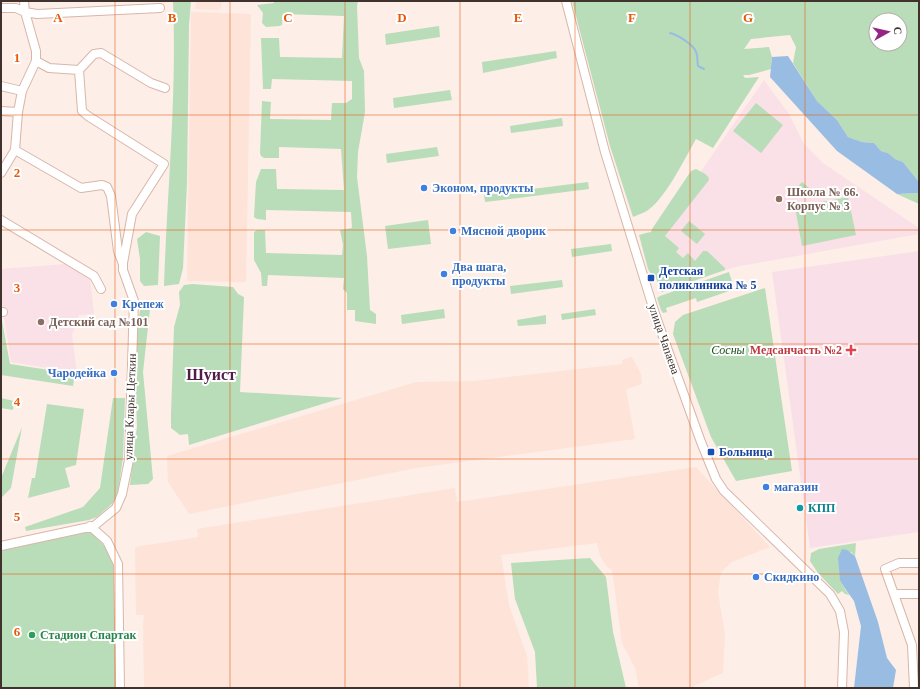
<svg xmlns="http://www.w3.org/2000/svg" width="920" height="689" viewBox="0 0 920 689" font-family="Georgia,serif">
<rect width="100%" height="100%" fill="#fdeee8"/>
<!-- built -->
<path fill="#fee3d9" d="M196,1H222L220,10L195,9Z
M191,12L251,14L246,282L187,281Z
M632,357L641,374L642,384L626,389L635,439L416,468L189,514L168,482L167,456L416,382L474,381L622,364V360Z
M696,467L770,547L732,562L721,572L718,593L725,634L723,673L690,688H639L635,668L622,643L612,570L606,566L600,556L597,543L501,555L509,605L527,656L529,688H144L143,627L144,615H136L135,547L198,537L197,529L455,488L457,502Z"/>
<!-- education -->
<path fill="#fae0e7" d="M764,80L789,114L804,144L823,163L919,228V234L735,267L686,283L655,239L668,219Z
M79,263L86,268L90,279L94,314L79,315L72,335L77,373L11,362L1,297V269Z"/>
<!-- medical -->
<path fill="#f9e0e8" d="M919,251V532L810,548L772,272Z"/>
<!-- green -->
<path fill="#b8ddb8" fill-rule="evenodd" d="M173,1H191L189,25L187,183L183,268L179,284L164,286C167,191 177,96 173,1Z
M274,1H358L357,6L359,58L364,71L365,112L358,152L357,177L367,256L370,310L376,314V324L355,321V310H347V293L343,289L344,278L268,275L267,286H262L261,273L254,260V232L257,230H265L266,253L342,255L343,245L340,230L352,228L351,212L266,210V220L257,219L254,217L256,182L261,169H276L277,189L344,190L341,149L279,147V158H264L261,156L260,153L262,101L271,102L270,119L331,120L332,103H346L352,99V81L272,79L271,89H263L261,38H279L280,57L342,58L344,16L283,14L282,25L279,26L266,27L262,23L263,13L257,5L274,3Z
M572,1H919V182L903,162L895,159L888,153L881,151L874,143L862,142L848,137L837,120L817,101L793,63L796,47L790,35L751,39L744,49L769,47L772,57L771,69L749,75H743L745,78L759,77L713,148L696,139C685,158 664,202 645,212C641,214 637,215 633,217L610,146ZM876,20H900V44H876Z
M439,26L440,37L386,45L385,34Z
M556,51L557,58L483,73L482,62Z
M450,90L452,100L394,108L393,98Z
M756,103L783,125L761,153L733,131Z
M562,118L563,126L511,133L510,126Z
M437,147L439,156L387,163L386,154Z
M696,169C701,172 709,174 709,180L665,236L679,248L676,252L683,258L688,253L695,261L703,251H707L725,268V270L662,292C658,287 658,280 654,275L651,274L648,269L639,235L646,233L651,232L652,229L691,171Z
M588,182L589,189L485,202L484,195Z
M802,182L815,193L788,198Z
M919,193V204L897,194Z
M848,197L856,235L802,246L795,207Z
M428,220L431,244L388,249L385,226Z
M689,221L705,234L697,244L681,231Z
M146,232L160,236L158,285L144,286L140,281V259L137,239Z
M611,244L612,251L572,257L571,249Z
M729,272L734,288L732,290L697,302L696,298L666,308L667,312L663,313L661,310L657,298L660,296Z
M562,280L563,287L511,294L510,286Z
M192,284L233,287L238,294L244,297L240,392L342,398L189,445L188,434L180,435L171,428V414L174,327L180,305L179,292L184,285Z
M765,288L792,471L736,481L711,437L673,334L675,322L683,315Z
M141,304L150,309L143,372L153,479L148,484L130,485L137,426L134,349Z
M444,309L445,318L402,324L401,315Z
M595,309L596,315L562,320L561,314Z
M1,315L10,364L75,374L73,386L1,375L2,359H1Z
M546,315V324L518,326L517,320Z
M1,398L14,401L13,410L1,408Z
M113,398H125L123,457L118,492L113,503L97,517L89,520L26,531L25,527L83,507L100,488Z
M47,404L84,409L76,465L65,468L70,487L28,498L32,478H35Z
M22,427L11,488L1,498V478Z
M90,531L109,551L115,563L119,688H1V550Z
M856,543L855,556L851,552L840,561C839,574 840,586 850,595L845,594L842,591L838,594L818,573L810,561L811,553L819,549Z
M590,558L606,577L613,632L626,688H537L535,652L515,599L511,563Z"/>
<!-- water -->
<path fill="#99bde2" d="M788,56L817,101L837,120L848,137L862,142L874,143L881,151L888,153L895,159L903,162L919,182V193L897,194L837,151L770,77L772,57Z
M842,549L847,550L855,556L878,622L887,658L896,670L893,688H854L861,626L854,601L844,587L840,580L838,558Z"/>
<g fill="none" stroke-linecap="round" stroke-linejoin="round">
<!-- stream -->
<path stroke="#99bde2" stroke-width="2" d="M670,33C678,35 694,45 696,52C698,56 697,62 698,66L704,69"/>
<!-- minor casing -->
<g stroke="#d9b6a9" stroke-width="10">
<path id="minor" d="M566,1L605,152L656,317L701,442L716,479L724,491L830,594L840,611L844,632L842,688
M1,8H16L25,12L37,14L160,8
M36,61L49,68L79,70
M79,70L82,111L88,116L164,164L132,214L123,263
M79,70L94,54L101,53L151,83L165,88
M1,86L22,91
M1,111L18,112
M1,173L15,150L18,112L22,91L36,61V51L25,12L24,1
M1,220L94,276L101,289
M1,312H3
M90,526L107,541L118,564L120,688
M1,546L94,526L116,508L122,494L129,460L134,301L123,270V264L118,251L111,196L107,187L102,185L81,188L15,150
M894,594H919
M914,688L912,645L885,569L899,563H919"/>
</g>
<!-- minor -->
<use href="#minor" stroke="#fff" stroke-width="8"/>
</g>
<!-- grid -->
<path fill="none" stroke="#e8590c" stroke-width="1" stroke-opacity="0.55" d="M115,1V688M230,1V688M345,1V688M460,1V688M575,1V688M690,1V688M805,1V688M1,115H919M1,230H919M1,344H919M1,459H919M1,574H919"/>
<!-- markers -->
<g fill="#3f7fe0" stroke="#fff" stroke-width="1.5">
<circle cx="424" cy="188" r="4"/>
<circle cx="453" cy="231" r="4"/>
<circle cx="444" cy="274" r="4"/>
<circle cx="114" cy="304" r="4"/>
<circle cx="114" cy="373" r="4"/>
<circle cx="766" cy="487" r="4"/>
<circle cx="756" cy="577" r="4"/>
</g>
<g fill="#8d6e63" stroke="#fff" stroke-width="1.5">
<circle cx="779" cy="199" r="4"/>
<circle cx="41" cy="322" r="4"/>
</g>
<g fill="#1a4fb4" stroke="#fff" stroke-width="1.5">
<rect x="647" y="274" width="8" height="8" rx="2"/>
<rect x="707" y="448" width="8" height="8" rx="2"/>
</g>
<path fill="#e0444e" stroke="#fff" stroke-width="1.5" d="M849 344h4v4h4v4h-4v4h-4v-4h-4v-4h4z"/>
<circle fill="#0f9aa8" stroke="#fff" stroke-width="1.5" cx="800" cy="508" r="4"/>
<circle fill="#2e9e5b" stroke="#fff" stroke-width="1.5" cx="32" cy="635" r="4"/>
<g text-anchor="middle" stroke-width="4" stroke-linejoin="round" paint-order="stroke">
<!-- shop labels -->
<g font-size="12" font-weight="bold" fill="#366cbe" stroke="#fff" text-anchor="start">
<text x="432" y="192">Эконом, продукты</text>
<text x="461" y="235">Мясной дворик</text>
<text x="452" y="271">Два шага,<tspan x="452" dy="14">продукты</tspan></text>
<text x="122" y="308">Крепеж</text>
<text x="106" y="377" text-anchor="end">Чародейка</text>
<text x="774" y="491">магазин</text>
<text x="764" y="581">Скидкино</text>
</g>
<!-- education labels -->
<g font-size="12" font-weight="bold" fill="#785e54" stroke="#fff" text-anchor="start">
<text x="787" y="196">Школа № 66.<tspan x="787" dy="14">Корпус № 3</tspan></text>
<text x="49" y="326">Детский сад №101</text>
</g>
<!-- transit labels -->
<g font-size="12" font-weight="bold" fill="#164399" stroke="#fff" text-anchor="start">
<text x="659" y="275">Детская<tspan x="659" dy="14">поликлиника № 5</tspan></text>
<text x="719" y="456">Больница</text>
</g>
<!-- street labels -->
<g font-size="12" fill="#40322c" stroke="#fff">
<text transform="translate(664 339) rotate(71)" y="4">улица Чапаева</text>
<text transform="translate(130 407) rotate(-88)" y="4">улица Клары Цеткин</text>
</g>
<!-- park labels -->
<g font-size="12" font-style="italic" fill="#194e1d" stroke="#fff">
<text x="728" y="354">Сосны</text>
</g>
<!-- health labels -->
<g font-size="12" font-weight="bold" fill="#be3a42" stroke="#fff" text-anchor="end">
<text x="842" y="354">Медсанчасть №2</text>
</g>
<!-- culture labels -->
<g font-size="12" font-weight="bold" fill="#0d838f" stroke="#fff" text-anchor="start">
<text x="808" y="512">КПП</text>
</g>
<!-- leisure labels -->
<g font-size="12" font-weight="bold" fill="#27864d" stroke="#fff" text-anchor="start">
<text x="40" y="639">Стадион Спартак</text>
</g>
<!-- district labels -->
<g font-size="16" font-weight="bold" fill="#511c48" stroke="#fff">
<text x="211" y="380">Шуист</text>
</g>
</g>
<g font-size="13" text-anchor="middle" font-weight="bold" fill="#e8590c" stroke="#fff" stroke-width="4" stroke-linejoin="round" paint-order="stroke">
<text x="58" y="22">A</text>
<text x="172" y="22">B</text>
<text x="288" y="22">C</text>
<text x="402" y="22">D</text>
<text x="518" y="22">E</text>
<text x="632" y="22">F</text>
<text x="748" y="22">G</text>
<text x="17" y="62">1</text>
<text x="17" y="177">2</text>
<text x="17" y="292">3</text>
<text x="17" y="406">4</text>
<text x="17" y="521">5</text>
<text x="17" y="636">6</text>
</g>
<!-- border -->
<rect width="920" height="689" fill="none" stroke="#40322c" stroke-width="4"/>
<!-- north arrow -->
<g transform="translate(888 32) rotate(82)"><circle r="19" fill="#ffffff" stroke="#b3adab"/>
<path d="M0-3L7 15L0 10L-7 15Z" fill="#952585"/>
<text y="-6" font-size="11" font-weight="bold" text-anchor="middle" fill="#40322c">С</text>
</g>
</svg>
